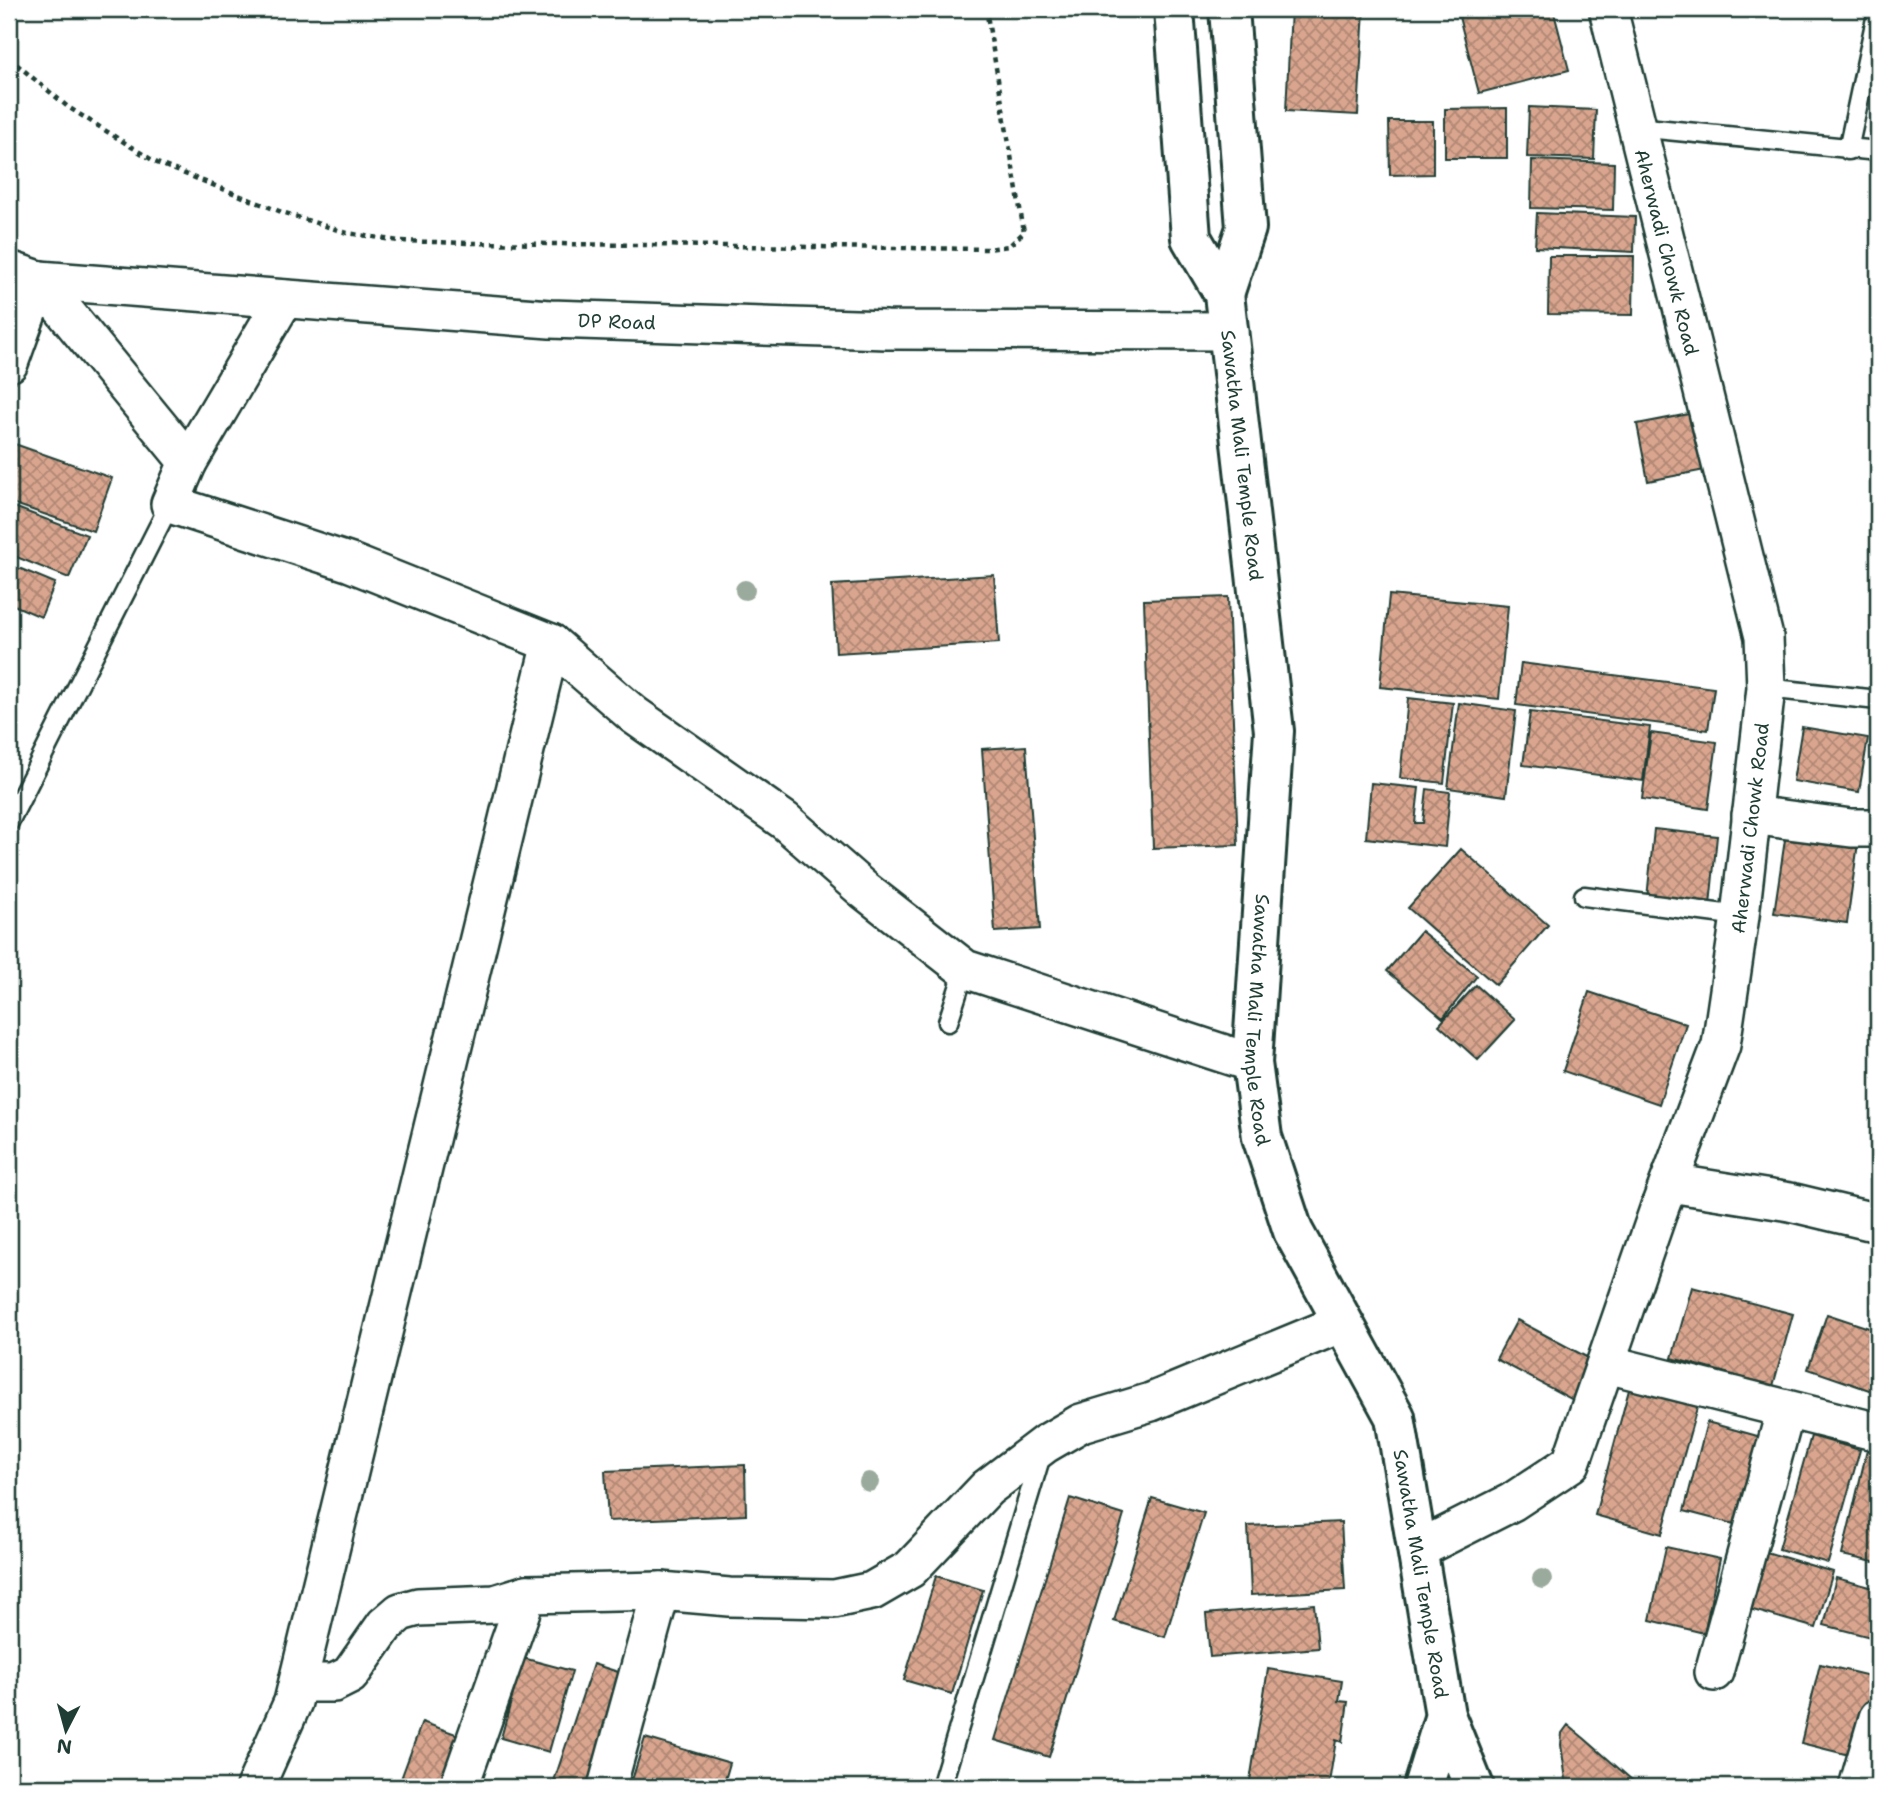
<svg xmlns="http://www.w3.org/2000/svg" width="1887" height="1796" viewBox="0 0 1887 1796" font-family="'Shantell Sans',sans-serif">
<defs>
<pattern id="building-cross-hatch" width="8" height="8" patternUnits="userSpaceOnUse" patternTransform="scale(1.75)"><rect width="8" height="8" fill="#daa58e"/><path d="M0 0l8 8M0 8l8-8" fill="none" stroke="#b08875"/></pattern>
</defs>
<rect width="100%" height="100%" fill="#fff"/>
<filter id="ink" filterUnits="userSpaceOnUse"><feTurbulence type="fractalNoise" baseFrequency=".0143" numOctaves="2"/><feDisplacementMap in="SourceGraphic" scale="14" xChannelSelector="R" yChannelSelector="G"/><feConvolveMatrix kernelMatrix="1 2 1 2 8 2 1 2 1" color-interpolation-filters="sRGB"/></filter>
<g filter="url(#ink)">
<!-- building -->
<path fill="url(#building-cross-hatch)" stroke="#1f3d34" stroke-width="2" d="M1291,9H1364L1358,115L1286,111Z
M1489,9H1553L1569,70L1479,93L1459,17Z
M1529,107L1596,110L1594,159L1527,157Z
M1507,108V158H1445V109Z
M1389,121H1433V174L1390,175Z
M1532,160L1614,163L1613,210L1531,208Z
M1537,213L1635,217L1634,252L1535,247Z
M1549,256H1634L1633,315L1548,314Z
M1694,413L1705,470L1648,481L1637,424Z
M9,442L112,478L93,531L9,502Z
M9,505L87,535L69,578L9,554Z
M9,564L55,583L41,617L9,603Z
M994,575L999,643L836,653L832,585Z
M1389,595L1508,606L1499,699L1380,687Z
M1228,597L1238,845L1153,848L1144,600Z
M1521,663L1714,688L1708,730L1516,705Z
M1408,698L1453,703L1444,783L1400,778Z
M1459,703L1516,711L1506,796L1448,788Z
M1530,712L1650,727L1643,781L1523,765Z
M1802,727L1868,738L1859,792L1793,781Z
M1651,733L1717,742L1708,809L1642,799Z
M1026,746L1040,929L995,932L982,749Z
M1371,783L1419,788L1415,823H1423L1427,789L1450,792L1445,847L1366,838Z
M1654,829L1717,836L1710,905L1647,898Z
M1786,833L1858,843L1847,923L1774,913Z
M1461,849L1548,925L1496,985L1408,908Z
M1421,931L1477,976L1443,1018L1387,971Z
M1476,985L1515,1020L1478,1060L1439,1025Z
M1589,992L1686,1024L1659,1104L1563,1071Z
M1692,1287L1793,1314L1773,1386L1672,1358Z
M1827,1314L1878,1331V1393L1808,1369Z
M1517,1320L1594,1361L1573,1400L1496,1359Z
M1630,1386L1698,1404L1662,1534L1595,1515Z
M1707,1422L1761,1437L1738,1525L1684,1511Z
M1811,1436L1860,1450L1828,1563L1779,1549Z
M1867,1450L1878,1453V1563L1842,1555Z
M745,1465L746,1515L608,1521L605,1471Z
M1070,1498L1124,1515L1049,1757L995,1740Z
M1152,1498L1204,1513L1165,1637L1114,1621Z
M1341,1522L1345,1590L1251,1595L1248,1526Z
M1666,1547L1720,1559L1704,1633L1650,1620Z
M1763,1551L1833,1572L1816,1628L1746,1608Z
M936,1576L983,1590L952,1694L904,1680Z
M1836,1578L1878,1589V1639L1824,1625Z
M1314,1604L1318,1648L1210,1657L1206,1614Z
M523,1658L572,1671L549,1752L501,1738Z
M593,1664L634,1677L596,1787H562L553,1784Z
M1820,1664L1878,1678V1702L1865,1759L1801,1743Z
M1268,1669L1342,1681L1339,1701L1348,1702L1342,1742L1336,1740L1329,1783L1321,1782L1320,1787H1249Z
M422,1722L473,1740L456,1787H398Z
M1568,1725L1585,1739L1640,1787H1567L1561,1745L1562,1733Z
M645,1738L730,1763L723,1787H630Z"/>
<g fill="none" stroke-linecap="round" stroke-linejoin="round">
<!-- service casing -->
<g stroke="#1f3d34" stroke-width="23">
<path id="service" d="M1636,127L1878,151
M1848,150L1878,9
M1766,688L1878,700
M9,822L170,504
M1584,896L1740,916
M948,1022L965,969
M941,1787L1042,1452"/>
</g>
<!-- minor casing -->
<g stroke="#1f3d34" stroke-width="42">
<g id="minor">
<path id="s1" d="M9,270L39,280L550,319L887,330L1229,331"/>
<path d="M39,280L188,462L170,504L351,563L551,643L293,1702L255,1787"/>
<path d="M9,363L39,280"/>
<path d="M188,462L284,299"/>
<path d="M551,643L634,715L785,821L864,890L965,969L1252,1063"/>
<path d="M1751,815L1851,828H1878"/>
<path d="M1670,1183L1790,1202L1878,1223"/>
<path d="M1607,1364L1878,1432"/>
<path id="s2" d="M1419,1549L1512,1502L1571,1463L1659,1209L1721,1045L1740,916L1766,688L1764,637L1608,9"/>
<path d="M1714,1672L1786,1409"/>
<path d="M298,1683H334L350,1675L385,1625L400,1612L418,1607L495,1604L527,1594"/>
<path d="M459,1787L527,1594L661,1591L729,1597L834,1599L872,1591L910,1569L987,1488L1045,1444L1081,1423L1151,1402L1342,1323"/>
<path d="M607,1787L661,1591"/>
<path d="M1858,1787L1878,1718"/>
</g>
</g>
<!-- tertiary casing -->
<g stroke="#1f3d34" stroke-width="44">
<g id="tertiary">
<path id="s3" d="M1174,9L1191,238L1224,294L1274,731L1252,1063L1262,1137L1293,1231L1395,1417L1445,1715L1474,1787"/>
<path d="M1224,294L1246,228L1229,9"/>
<path d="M1423,1787L1445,1715"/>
</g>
</g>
<!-- path -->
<path stroke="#1f3d34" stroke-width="4.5" stroke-dasharray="5 5" stroke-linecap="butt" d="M9,58L68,107L157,163L279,211L347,233L399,241L468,243L988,249L1009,246L1024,232L986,9"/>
<!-- service -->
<use href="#service" stroke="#fff" stroke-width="18"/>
<!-- minor -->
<use href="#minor" stroke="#fff" stroke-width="37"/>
<!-- tertiary -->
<use href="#tertiary" stroke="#fff" stroke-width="38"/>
</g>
<!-- trees -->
<g fill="#9aaa9c">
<circle cx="745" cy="590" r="10"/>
<circle cx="869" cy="1482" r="10"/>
<circle cx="1542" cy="1579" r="10"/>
</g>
</g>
<g text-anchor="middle" stroke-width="6" stroke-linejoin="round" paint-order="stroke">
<!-- street labels -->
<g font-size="19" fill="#1f3d34" stroke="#fff">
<text transform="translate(1667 252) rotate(76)" y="7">Aherwadi Chowk Road</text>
<text dy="7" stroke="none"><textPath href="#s1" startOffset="611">DP Road</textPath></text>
<text dy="7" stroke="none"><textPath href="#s3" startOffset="457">Sawatha Mali Temple Road</textPath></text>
<text dy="7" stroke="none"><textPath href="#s2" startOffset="838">Aherwadi Chowk Road</textPath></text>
<text dy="7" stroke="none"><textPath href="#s3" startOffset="1024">Sawatha Mali Temple Road</textPath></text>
<text dy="7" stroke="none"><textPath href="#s3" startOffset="1612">Sawatha Mali Temple Road</textPath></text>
</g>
</g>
<!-- margin -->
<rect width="1887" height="1796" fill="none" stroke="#fff" stroke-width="35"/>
<rect x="18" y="18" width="1852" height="1761" fill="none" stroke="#1f3d34" stroke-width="2.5" filter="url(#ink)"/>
<!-- north arrow -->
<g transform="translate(66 1730) rotate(186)" stroke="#ffffff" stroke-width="5" paint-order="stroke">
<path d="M0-5L12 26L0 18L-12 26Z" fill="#1f3d34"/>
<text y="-10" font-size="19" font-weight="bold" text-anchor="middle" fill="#1f3d34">N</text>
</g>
</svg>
